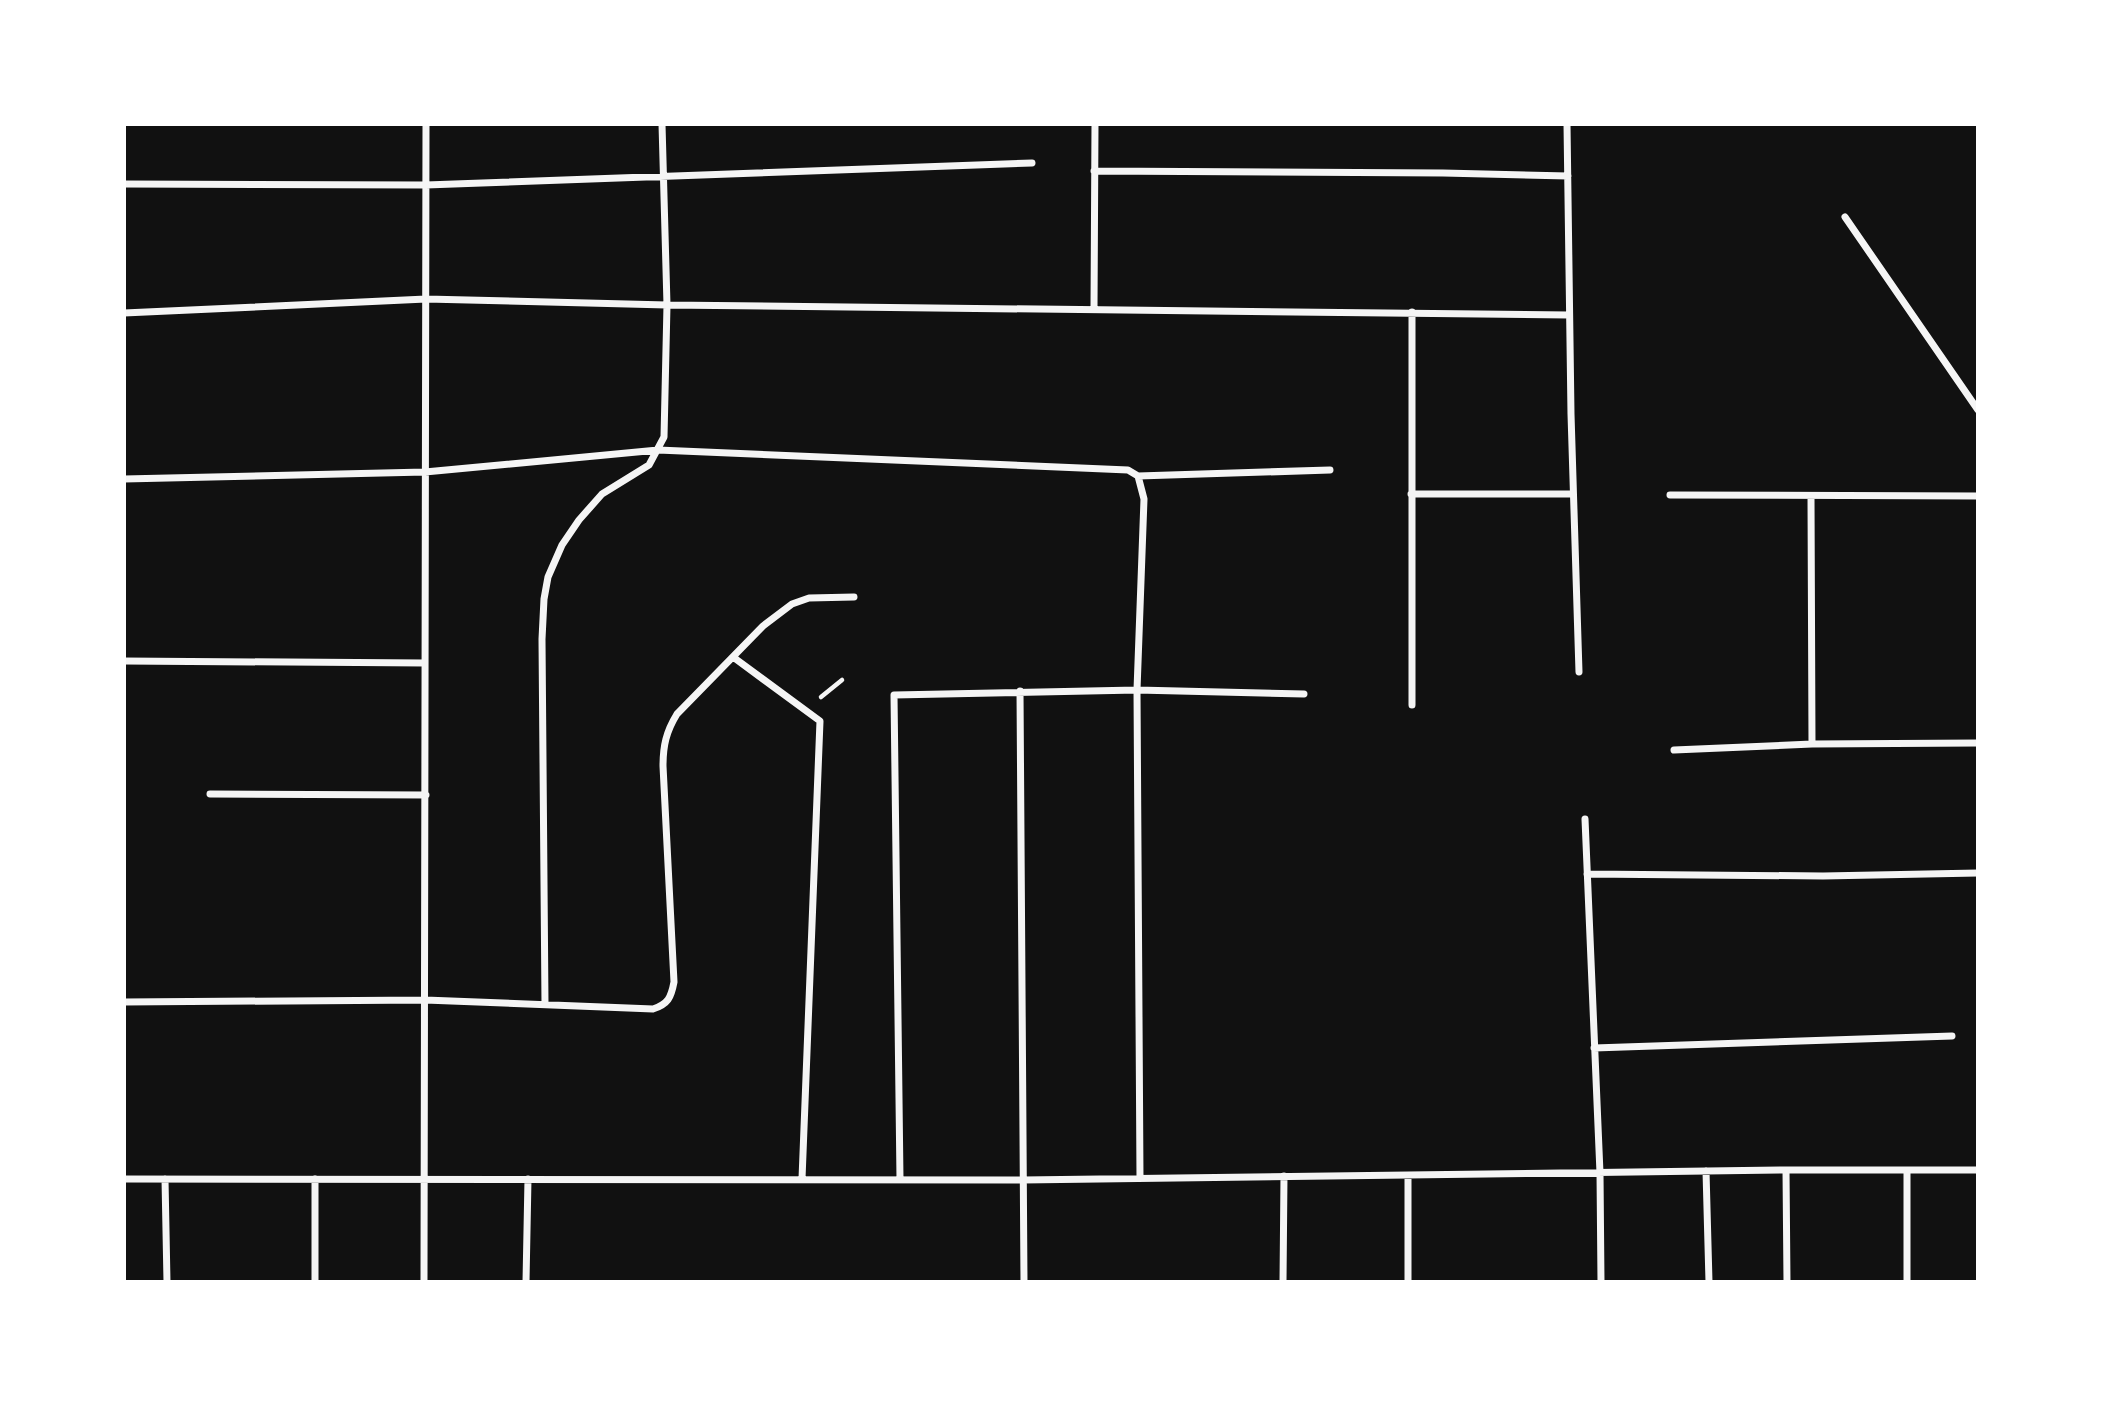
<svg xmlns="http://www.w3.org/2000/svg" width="2102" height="1406" viewBox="0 0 2102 1406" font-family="'Sofia Sans Condensed',sans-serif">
<rect width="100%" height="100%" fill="#111"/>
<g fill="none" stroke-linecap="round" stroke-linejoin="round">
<!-- path -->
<path stroke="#f5f5f5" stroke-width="4.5" d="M821,697L842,680"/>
<!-- minor -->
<path stroke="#f5f5f5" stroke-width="7" d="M1567,124L1571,414L1579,672
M1094,171L1443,173L1568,176
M124,184L426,185L1032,163
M1845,217L1978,410
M1094,308L1095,124
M124,313L426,299L667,305L1569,315
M1138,476L1330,470
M124,479L425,472L658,450L1128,470L1138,476L1144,499L1137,690L1140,1178
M1411,494H1573
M1670,495L1978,496
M1811,497L1812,744
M733,657L820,721L802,1179
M124,661L425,663
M1020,691L1024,1282
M1412,705V312
M1674,750L1812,744L1978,743
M210,794L426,795
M1585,819L1600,1173L1601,1282
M1587,874L1823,876L1978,873
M124,1002L425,1000L653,1009C668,1004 671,998 674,982L663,766C663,746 666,732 677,714L763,626L792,604L809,598L854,597
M545,1004L542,639L544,599L548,577L562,545L579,520L602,494L649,465L664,437L667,305L662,124
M1594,1048L1952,1036
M1786,1170L1787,1282
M1907,1170V1282
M1706,1171L1709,1282
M1408,1175V1282
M124,1179L1023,1180L1786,1170H1978
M165,1179L167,1282
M315,1179V1282
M900,1179L894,695L1137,690L1304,694
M424,1282L426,124
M526,1282L528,1179
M1283,1282L1284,1176"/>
</g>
<!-- border -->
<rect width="2102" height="1406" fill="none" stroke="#ffffff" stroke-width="252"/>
</svg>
